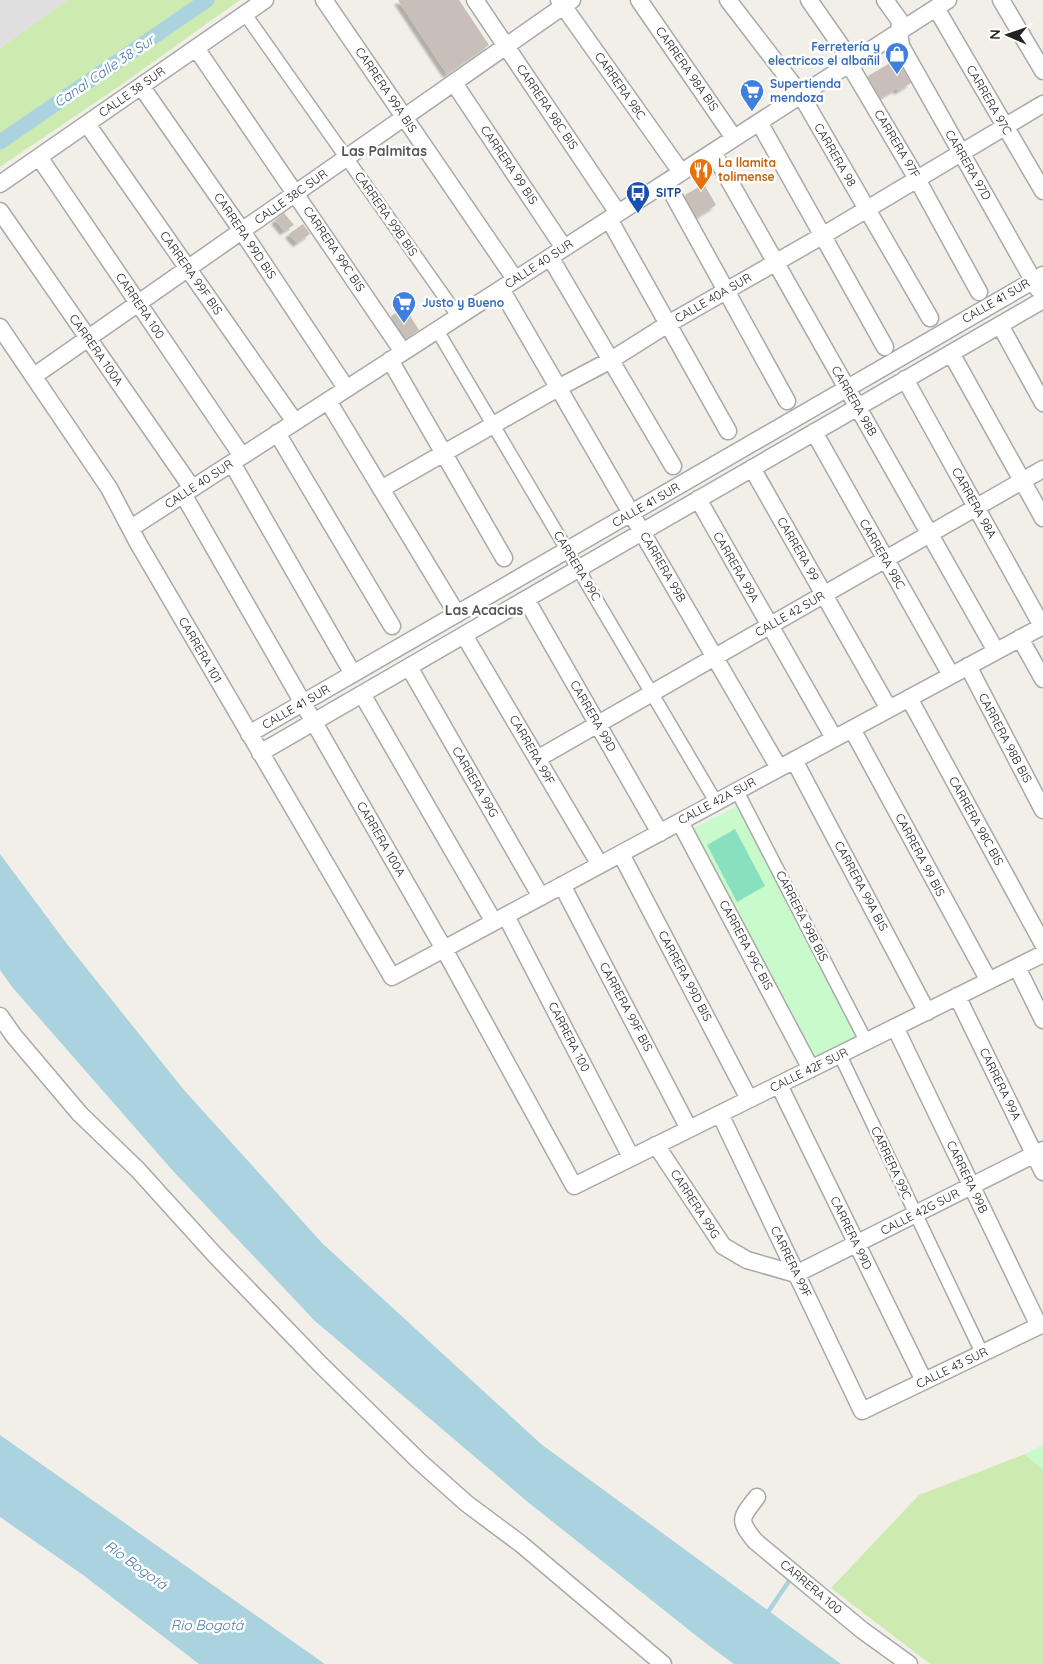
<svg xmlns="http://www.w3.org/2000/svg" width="1043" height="1664" viewBox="0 0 1043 1664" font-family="Quicksand,sans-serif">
<defs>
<filter id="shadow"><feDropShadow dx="-4" dy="4" stdDeviation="1" flood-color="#0004"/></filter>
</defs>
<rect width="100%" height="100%" fill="#f2efe9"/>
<!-- residential -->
<path fill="#e0dfdf" d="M0,0H68L0,48Z"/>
<!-- grass -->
<path fill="#cdebb0" d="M68,0H240L121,85L0,167V48Z
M1025,1454L1043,1470V1664H930L831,1588L919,1495Z"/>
<!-- park -->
<path fill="#c8facc" d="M737,806L857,1037L811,1061L690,830Z
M1043,1445V1470L1025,1454Z"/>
<!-- pitch -->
<path fill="#88e0be" d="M735,829L765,886L737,902L707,845Z"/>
<!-- water -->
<path fill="#aad3df" d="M0,854L67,944L184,1090L322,1243L541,1444L841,1664H734L708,1645L529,1503L315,1321L173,1171L13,988L0,970Z
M0,1435L322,1662L324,1664H199L83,1575L0,1517Z"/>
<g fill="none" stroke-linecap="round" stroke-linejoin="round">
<!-- stream -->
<path stroke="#aad3df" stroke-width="4.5" d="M766,1615L789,1581"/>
<!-- canal -->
<path stroke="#aad3df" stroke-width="15" d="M0,142L207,0"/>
</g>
<!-- building -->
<path fill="#c7bfb8" filter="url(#shadow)" d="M398,0H459L489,45L447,74Z
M897,59L911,83L898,91L897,88L880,98L868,76Z
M704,184L716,205L697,217L685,195Z
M284,213L294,225L284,231L275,220Z
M303,224L310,234L297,243L289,234Z
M405,308L419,330L406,338L391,316Z"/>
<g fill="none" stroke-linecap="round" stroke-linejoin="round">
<!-- pedestrian casing -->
<g stroke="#a9a9a9" stroke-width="15">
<path id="pedestrian" d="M245,14L458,316
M437,330L716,802
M737,791L866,1041
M840,1055L982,1353"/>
</g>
<!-- minor casing -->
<g stroke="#a9a9a9" stroke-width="19">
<path id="minor" d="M324,0L515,279
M475,0L618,213
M559,0L681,172
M639,0L734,138
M728,0L801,95L930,318
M809,0L846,53L855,74L917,179L979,292
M885,0L900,21L899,31L901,46L1038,289
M1001,0L1043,71
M936,8L1043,191
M196,48L403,352
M454,83L564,248
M141,86L242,231L346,388
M759,122L885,347
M87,124L295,422
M713,152L996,651
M39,157L242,456
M666,182L787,401
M0,184L265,0
M0,211L192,488
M609,219L728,431
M550,257L673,466
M501,289L779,768
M1000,325L1043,403
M0,327L109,488L138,543L392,977L1043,626
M951,353L1043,518
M390,360L504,558
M34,376L572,0
M905,379L1042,626
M328,401L457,614
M814,432L951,675
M277,433L392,626
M232,463L353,674
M752,468L889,709
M381,489L558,388L611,360L668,324L822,236L1043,104
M183,494L444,949L574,1186L1043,954
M698,499L834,738
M131,528L948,0
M526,599L660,833
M464,635L600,865
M1020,638L1043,679
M968,666L1043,810
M409,667L541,897
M362,694L494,922
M909,698L1043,944
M852,729L989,981
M249,734L1043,275
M260,753L1043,300
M537,759L1043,469
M794,760L927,1012
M680,822L811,1069
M621,854L749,1099
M562,885L689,1129
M506,916L631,1157
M1017,967L1043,1020
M957,996L1043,1172
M0,1016L14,1036L80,1114L138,1170L214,1254L321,1365L419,1461L466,1503L521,1544L663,1664
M895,1027L1039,1326
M779,1085L924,1381
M720,1114L862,1411L1043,1324
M656,1145L723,1246L747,1260L796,1274L1043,1150
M757,1497C741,1518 737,1519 755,1541L862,1630L909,1664"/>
</g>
<!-- pedestrian -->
<use href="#pedestrian" stroke="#fff" stroke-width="12"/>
<!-- minor -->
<use href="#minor" stroke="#fff" stroke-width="16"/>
</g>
<!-- icons -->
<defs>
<g id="shop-pin" transform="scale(1.25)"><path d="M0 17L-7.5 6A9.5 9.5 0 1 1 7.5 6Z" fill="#3f7fe0" stroke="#fff"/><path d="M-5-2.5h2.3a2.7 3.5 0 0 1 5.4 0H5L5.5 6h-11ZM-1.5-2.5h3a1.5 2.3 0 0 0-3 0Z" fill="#fff"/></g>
<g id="supermarket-pin" transform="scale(1.25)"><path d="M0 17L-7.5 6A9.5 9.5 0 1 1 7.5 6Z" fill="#3f7fe0" stroke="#fff"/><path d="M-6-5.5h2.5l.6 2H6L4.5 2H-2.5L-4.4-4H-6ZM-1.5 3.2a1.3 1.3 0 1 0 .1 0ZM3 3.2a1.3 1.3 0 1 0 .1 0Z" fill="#fff"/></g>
<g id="restaurant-pin" transform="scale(1.25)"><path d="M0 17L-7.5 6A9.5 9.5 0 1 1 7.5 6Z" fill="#e8710a" stroke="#fff"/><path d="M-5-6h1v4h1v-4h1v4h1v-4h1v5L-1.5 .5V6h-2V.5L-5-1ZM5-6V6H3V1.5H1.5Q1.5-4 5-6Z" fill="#fff"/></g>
<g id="bus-pin" transform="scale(1.25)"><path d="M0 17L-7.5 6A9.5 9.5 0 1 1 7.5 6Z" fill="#1a4fb4" stroke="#fff"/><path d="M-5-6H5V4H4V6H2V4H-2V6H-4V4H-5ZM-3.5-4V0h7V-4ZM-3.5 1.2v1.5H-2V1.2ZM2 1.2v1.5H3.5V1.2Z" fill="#fff"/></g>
</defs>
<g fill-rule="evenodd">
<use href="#shop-pin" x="897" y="54"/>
<use href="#supermarket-pin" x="752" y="91"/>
<use href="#restaurant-pin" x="701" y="170"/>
<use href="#bus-pin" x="638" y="193"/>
<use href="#supermarket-pin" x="404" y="303"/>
</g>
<g text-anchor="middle" stroke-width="5" stroke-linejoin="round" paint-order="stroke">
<!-- shop labels -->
<g font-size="12" font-weight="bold" fill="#366cbe" stroke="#fff" text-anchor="start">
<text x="880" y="51" text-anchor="end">Ferretería y<tspan x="880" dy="14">electricos el albañil</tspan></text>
<text x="770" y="88">Supertienda<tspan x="770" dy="14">mendoza</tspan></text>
<text x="422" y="307">Justo y Bueno</text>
</g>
<!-- street labels -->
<g font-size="12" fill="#222" stroke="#fff">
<text transform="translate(687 69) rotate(55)" y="4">CARRERA 98A BIS</text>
<text transform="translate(620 86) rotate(55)" y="4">CARRERA 98C</text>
<text transform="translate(386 90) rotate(56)" y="4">CARRERA 99A BIS</text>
<text transform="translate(132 92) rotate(-35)" y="4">CALLE 38 SUR</text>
<text transform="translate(989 100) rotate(60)" y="4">CARRERA 97C</text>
<text transform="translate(547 107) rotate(56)" y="4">CARRERA 98C BIS</text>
<text transform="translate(897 144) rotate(59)" y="4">CARRERA 97F</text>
<text transform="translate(835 155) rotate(60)" y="4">CARRERA 98</text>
<text transform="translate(509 165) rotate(56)" y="4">CARRERA 99 BIS</text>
<text transform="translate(968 165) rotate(60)" y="4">CARRERA 97D</text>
<text transform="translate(291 197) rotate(-35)" y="4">CALLE 38C SUR</text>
<text transform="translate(386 214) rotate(55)" y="4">CARRERA 99B BIS</text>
<text transform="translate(245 236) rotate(56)" y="4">CARRERA 99D BIS</text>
<text transform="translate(334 249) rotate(56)" y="4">CARRERA 99C BIS</text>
<text transform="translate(539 264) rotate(-33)" y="4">CALLE 40 SUR</text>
<text transform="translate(191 273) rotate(55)" y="4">CARRERA 99F BIS</text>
<text transform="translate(713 298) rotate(-30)" y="4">CALLE 40A SUR</text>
<text transform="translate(996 301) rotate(-30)" y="4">CALLE 41 SUR</text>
<text transform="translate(140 306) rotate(56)" y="4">CARRERA 100</text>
<text transform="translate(96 350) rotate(55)" y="4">CARRERA 100A</text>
<text transform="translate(854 401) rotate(60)" y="4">CARRERA 98B</text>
<text transform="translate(199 484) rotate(-33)" y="4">CALLE 40 SUR</text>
<text transform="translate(974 503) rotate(61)" y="4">CARRERA 98A</text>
<text transform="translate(646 505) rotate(-30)" y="4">CALLE 41 SUR</text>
<text transform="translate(798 549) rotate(60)" y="4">CARRERA 99</text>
<text transform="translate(882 554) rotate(60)" y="4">CARRERA 98C</text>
<text transform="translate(577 566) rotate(59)" y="4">CARRERA 99C</text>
<text transform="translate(663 567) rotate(60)" y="4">CARRERA 99B</text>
<text transform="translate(736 567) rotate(60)" y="4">CARRERA 99A</text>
<text transform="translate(790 614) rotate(-30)" y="4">CALLE 42 SUR</text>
<text transform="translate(200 650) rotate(60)" y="4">CARRERA 101</text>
<text transform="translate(296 707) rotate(-30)" y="4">CALLE 41 SUR</text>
<text transform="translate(593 716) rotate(60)" y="4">CARRERA 99D</text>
<text transform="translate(1005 738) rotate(62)" y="4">CARRERA 98B BIS</text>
<text transform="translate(532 750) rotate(60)" y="4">CARRERA 99F</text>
<text transform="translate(475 782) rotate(60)" y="4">CARRERA 99G</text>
<text transform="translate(717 801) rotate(-28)" y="4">CALLE 42A SUR</text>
<text transform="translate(976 821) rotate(61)" y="4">CARRERA 98C BIS</text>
<text transform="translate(381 839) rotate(60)" y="4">CARRERA 100A</text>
<text transform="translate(920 855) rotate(62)" y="4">CARRERA 99 BIS</text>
<text transform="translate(861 886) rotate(62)" y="4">CARRERA 99A BIS</text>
<text transform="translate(802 916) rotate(63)" y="4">CARRERA 99B BIS</text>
<text transform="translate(746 945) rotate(62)" y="4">CARRERA 99C BIS</text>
<text transform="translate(685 976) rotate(62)" y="4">CARRERA 99D BIS</text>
<text transform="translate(626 1007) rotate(62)" y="4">CARRERA 99F BIS</text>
<text transform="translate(569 1037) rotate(63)" y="4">CARRERA 100</text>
<text transform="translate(809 1070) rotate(-26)" y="4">CALLE 42F SUR</text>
<text transform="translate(1000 1084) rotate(64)" y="4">CARRERA 99A</text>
<text transform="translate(891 1163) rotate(65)" y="4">CARRERA 99C</text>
<text transform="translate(967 1177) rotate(64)" y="4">CARRERA 99B</text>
<text transform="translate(695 1204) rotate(57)" y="4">CARRERA 99G</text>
<text transform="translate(920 1212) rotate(-27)" y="4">CALLE 42G SUR</text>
<text transform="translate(851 1233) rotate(64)" y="4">CARRERA 99D</text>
<text transform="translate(791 1262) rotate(64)" y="4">CARRERA 99F</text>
<text transform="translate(952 1368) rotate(-26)" y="4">CALLE 43 SUR</text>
<text transform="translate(811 1587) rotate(40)" y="4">CARRERA 100</text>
</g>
<!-- food labels -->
<g font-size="12" font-weight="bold" fill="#c56008" stroke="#fff" text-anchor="start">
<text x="718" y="167">La llamita<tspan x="718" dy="14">tolimense</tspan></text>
</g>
<!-- transit labels -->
<g font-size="12" font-weight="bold" fill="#164399" stroke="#fff" text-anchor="start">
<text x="656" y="197">SITP</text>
</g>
<!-- water labels -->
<g font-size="14" font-style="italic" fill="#4a7aab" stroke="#fff">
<text transform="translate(104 71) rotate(-34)" y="5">Canal Calle 38 Sur</text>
<text transform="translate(136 1565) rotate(36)" y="5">Río Bogotá</text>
<text x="207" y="1630">Rio Bogotá</text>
</g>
<!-- neighbourhood labels -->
<g font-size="14" font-weight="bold" fill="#555" stroke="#fff">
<text x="384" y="156">Las Palmitas</text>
<text x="484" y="615">Las Acacias</text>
</g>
</g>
<!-- north arrow -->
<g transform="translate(1008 35) rotate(272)" stroke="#ffffff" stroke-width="4" paint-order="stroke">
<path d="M0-4L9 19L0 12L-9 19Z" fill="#222222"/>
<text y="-8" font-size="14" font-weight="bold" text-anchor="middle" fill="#222222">N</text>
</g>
</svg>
